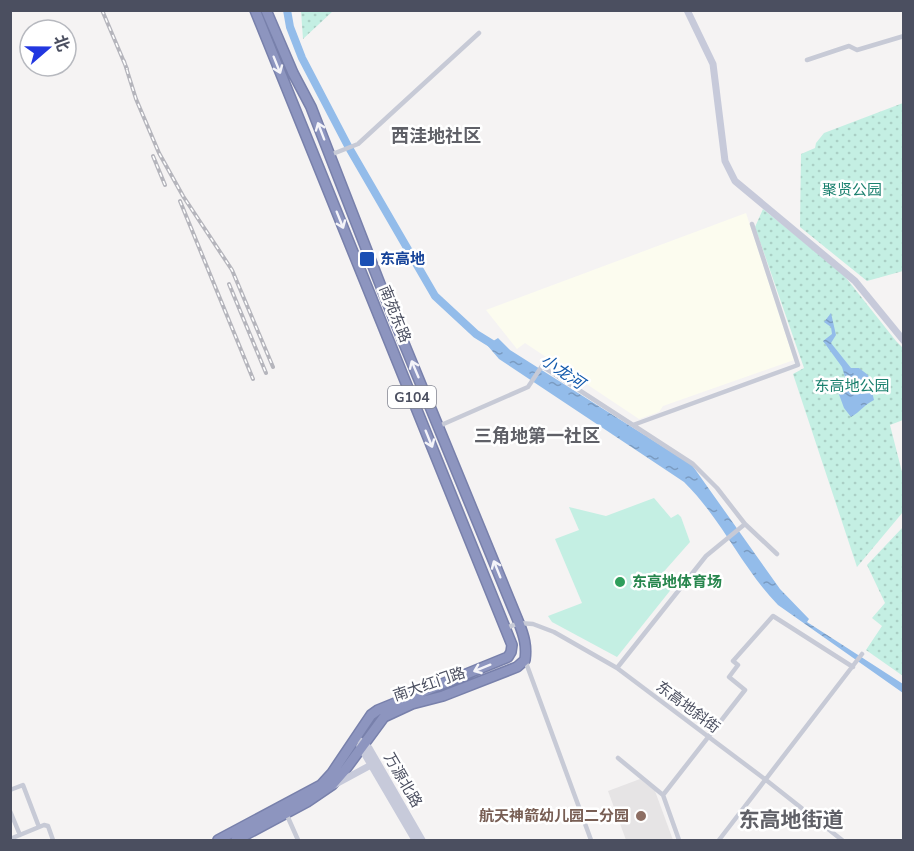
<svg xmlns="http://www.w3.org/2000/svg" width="914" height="851" viewBox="0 0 914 851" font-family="'Nunito Sans','Noto Sans SC',sans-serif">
<defs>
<pattern id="park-dots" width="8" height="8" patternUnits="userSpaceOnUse" patternTransform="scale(1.5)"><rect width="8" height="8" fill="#c4efe3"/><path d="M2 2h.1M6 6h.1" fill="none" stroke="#aacfc5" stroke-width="1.8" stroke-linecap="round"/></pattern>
<pattern id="water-ripples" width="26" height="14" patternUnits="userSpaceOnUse" patternTransform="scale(1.5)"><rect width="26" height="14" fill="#93bcea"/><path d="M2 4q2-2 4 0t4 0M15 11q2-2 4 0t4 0" fill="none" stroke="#7a9bc1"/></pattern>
</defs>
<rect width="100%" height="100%" fill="#f5f3f3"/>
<!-- commercial -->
<path fill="#fcfcef" d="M746,213L794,360L663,406L659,412L639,419L525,343L517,349L486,310Z"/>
<!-- education -->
<path fill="#e6e4e5" d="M640,779L655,791L673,840H626L608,791Z"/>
<!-- grass -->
<path fill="#c4efe3" d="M654,498L671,518L678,514L681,517L690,542L660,576L673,587L617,657L552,622L548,616L582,603L555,539L579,530L569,507L606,516Z"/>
<!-- park -->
<path fill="url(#park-dots)" d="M301,11V10L333,11L303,39Z
M903,103V271L867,281L800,227L801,154L815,148L816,143L824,133Z
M763,209L843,274L896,341L903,348V420L890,425L903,476V512L857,567L793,374L804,368L755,227Z
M903,527V676L866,650L882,626L872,618L885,603L867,565Z"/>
<!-- water -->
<path fill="url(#water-ripples)" d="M831,313L836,335L831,343L851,368H859L868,375L874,400C864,405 860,412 851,417L844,408L837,389L845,377L842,367L823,341L832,334L831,327L824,322Z
M498,338L510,350L692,465L780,589L809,619L807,622L903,684V693L778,605C742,568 721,518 684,482L499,359L487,345Z"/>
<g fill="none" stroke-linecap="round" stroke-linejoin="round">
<!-- river -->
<path stroke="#93bcea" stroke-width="8" d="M287,10L290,27L302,58L348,146L435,296L476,334L497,347"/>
<!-- highway casing -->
<g stroke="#7880ab" stroke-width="12">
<path id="highway" d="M218,840L321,785L332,773L371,715L378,710L508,657L511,652L512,645L255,10
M236,840L307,802L332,785L345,770L384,717L412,704L443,696L517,667L525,660C527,646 524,636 519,623L387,302L311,107L293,73L266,10"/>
</g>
<!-- street -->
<path stroke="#c7cad6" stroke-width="4.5" d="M807,60L849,46L857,50L904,36
M330,155L358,144L479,33
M633,425L798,365L752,224
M439,426L528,387L542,366L693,464L717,488L745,524L777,554
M506,628L519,623L533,624L554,632L617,668L766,780L842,840
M525,660L591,840
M617,668L706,556L745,524
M618,758L663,795L679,840
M10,790L23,785L39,827
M663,795L745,690L729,677L738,665L733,661L773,616L853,667
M10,811L20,835
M286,813L298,840
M10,839L44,825L48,826L53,840
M719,840L862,654"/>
<!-- secondary -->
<path stroke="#c7cada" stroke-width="7" d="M687,10L713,64L725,161L735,181L855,281L904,341
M360,741L369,748L422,840
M360,746L415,840
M334,785L371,765"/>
<!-- highway -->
<use href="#highway" stroke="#8d95bf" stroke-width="9"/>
<!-- rail casing -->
<g stroke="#b5b5bc" stroke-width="4">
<path id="rail" d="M102,10L127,69
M124,61L136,99L159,153L183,196L232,270L273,367
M153,156L165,185
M180,201L253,379
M229,284L266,373"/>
</g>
<!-- rail -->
<use href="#rail" stroke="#fff" stroke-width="1.5" stroke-dasharray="4.5" stroke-linecap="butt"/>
</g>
<!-- one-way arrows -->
<defs><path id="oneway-shaft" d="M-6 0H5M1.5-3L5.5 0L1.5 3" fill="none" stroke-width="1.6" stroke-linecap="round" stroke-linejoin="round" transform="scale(1.5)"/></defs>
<g stroke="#f4f4f9">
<use href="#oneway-shaft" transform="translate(277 65) rotate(68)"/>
<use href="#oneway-shaft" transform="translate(321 131) rotate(-111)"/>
<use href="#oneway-shaft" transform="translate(340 220) rotate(68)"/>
<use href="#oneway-shaft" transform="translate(415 369) rotate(-113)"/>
<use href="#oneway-shaft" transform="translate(429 439) rotate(68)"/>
<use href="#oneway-shaft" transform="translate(497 569) rotate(-112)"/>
<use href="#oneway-shaft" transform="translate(482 668) rotate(158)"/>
</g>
<!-- markers -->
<rect fill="#1a4fb4" stroke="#fff" stroke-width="2" x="359" y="251" width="16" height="16" rx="3"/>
<circle fill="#2e9e5b" stroke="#fff" stroke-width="2" cx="620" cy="582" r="6"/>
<circle fill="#8d6e63" stroke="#fff" stroke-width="2" cx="641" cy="816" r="6"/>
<g text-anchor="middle" stroke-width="5" stroke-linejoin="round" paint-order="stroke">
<!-- shield labels -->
<rect fill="#fff" stroke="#818490" stroke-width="1.5" x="388" y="386" width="48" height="22" rx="4.5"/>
<g font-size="14" font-weight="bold" fill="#4b4f60">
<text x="412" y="402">G104</text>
</g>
<!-- park labels -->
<g font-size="15" fill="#1b816f" stroke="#fff">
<text x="852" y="195">聚贤公园</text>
<text x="852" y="391">东高地公园</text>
</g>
<!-- transit labels -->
<g font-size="15" font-weight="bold" fill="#164399" stroke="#fff" text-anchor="start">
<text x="380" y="264">东高地</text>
</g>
<!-- street labels -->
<g font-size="15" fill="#4b4f60" stroke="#fff">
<text transform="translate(395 314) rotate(68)" y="5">南苑东路</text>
<text transform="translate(429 684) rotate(-19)" y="5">南大红门路</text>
<text transform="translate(688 707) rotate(37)" y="5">东高地斜街</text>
<text transform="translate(403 780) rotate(60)" y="5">万源北路</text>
</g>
<!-- leisure labels -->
<g font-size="15" font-weight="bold" fill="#27864d" stroke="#fff" text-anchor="start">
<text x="632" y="587">东高地体育场</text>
</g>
<!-- education labels -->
<g font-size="15" font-weight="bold" fill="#785e54" stroke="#fff" text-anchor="end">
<text x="629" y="821">航天神箭幼儿园二分园</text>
</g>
<!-- water labels -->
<g font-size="16" font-style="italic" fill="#1259ac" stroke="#fff">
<text transform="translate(563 371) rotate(34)" y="6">小龙河</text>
</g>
<!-- quarter labels -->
<g font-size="18" font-weight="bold" fill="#5f6067" stroke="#fff">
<text x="436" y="142">西洼地社区</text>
<text x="537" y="442">三角地第一社区</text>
</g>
<!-- district labels -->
<g font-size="21" font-weight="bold" fill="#5f6067" stroke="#fff">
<text x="791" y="827">东高地街道</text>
</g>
</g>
<!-- border -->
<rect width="914" height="851" fill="none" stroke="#4b4f60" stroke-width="24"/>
<!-- north arrow -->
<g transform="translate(48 48) rotate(70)"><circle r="28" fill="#ffffff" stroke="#b7b9bf" stroke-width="1.5"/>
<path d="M0-4.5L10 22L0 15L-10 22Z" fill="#2237e0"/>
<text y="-9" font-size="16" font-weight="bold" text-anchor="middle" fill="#4b4f60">北</text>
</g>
</svg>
